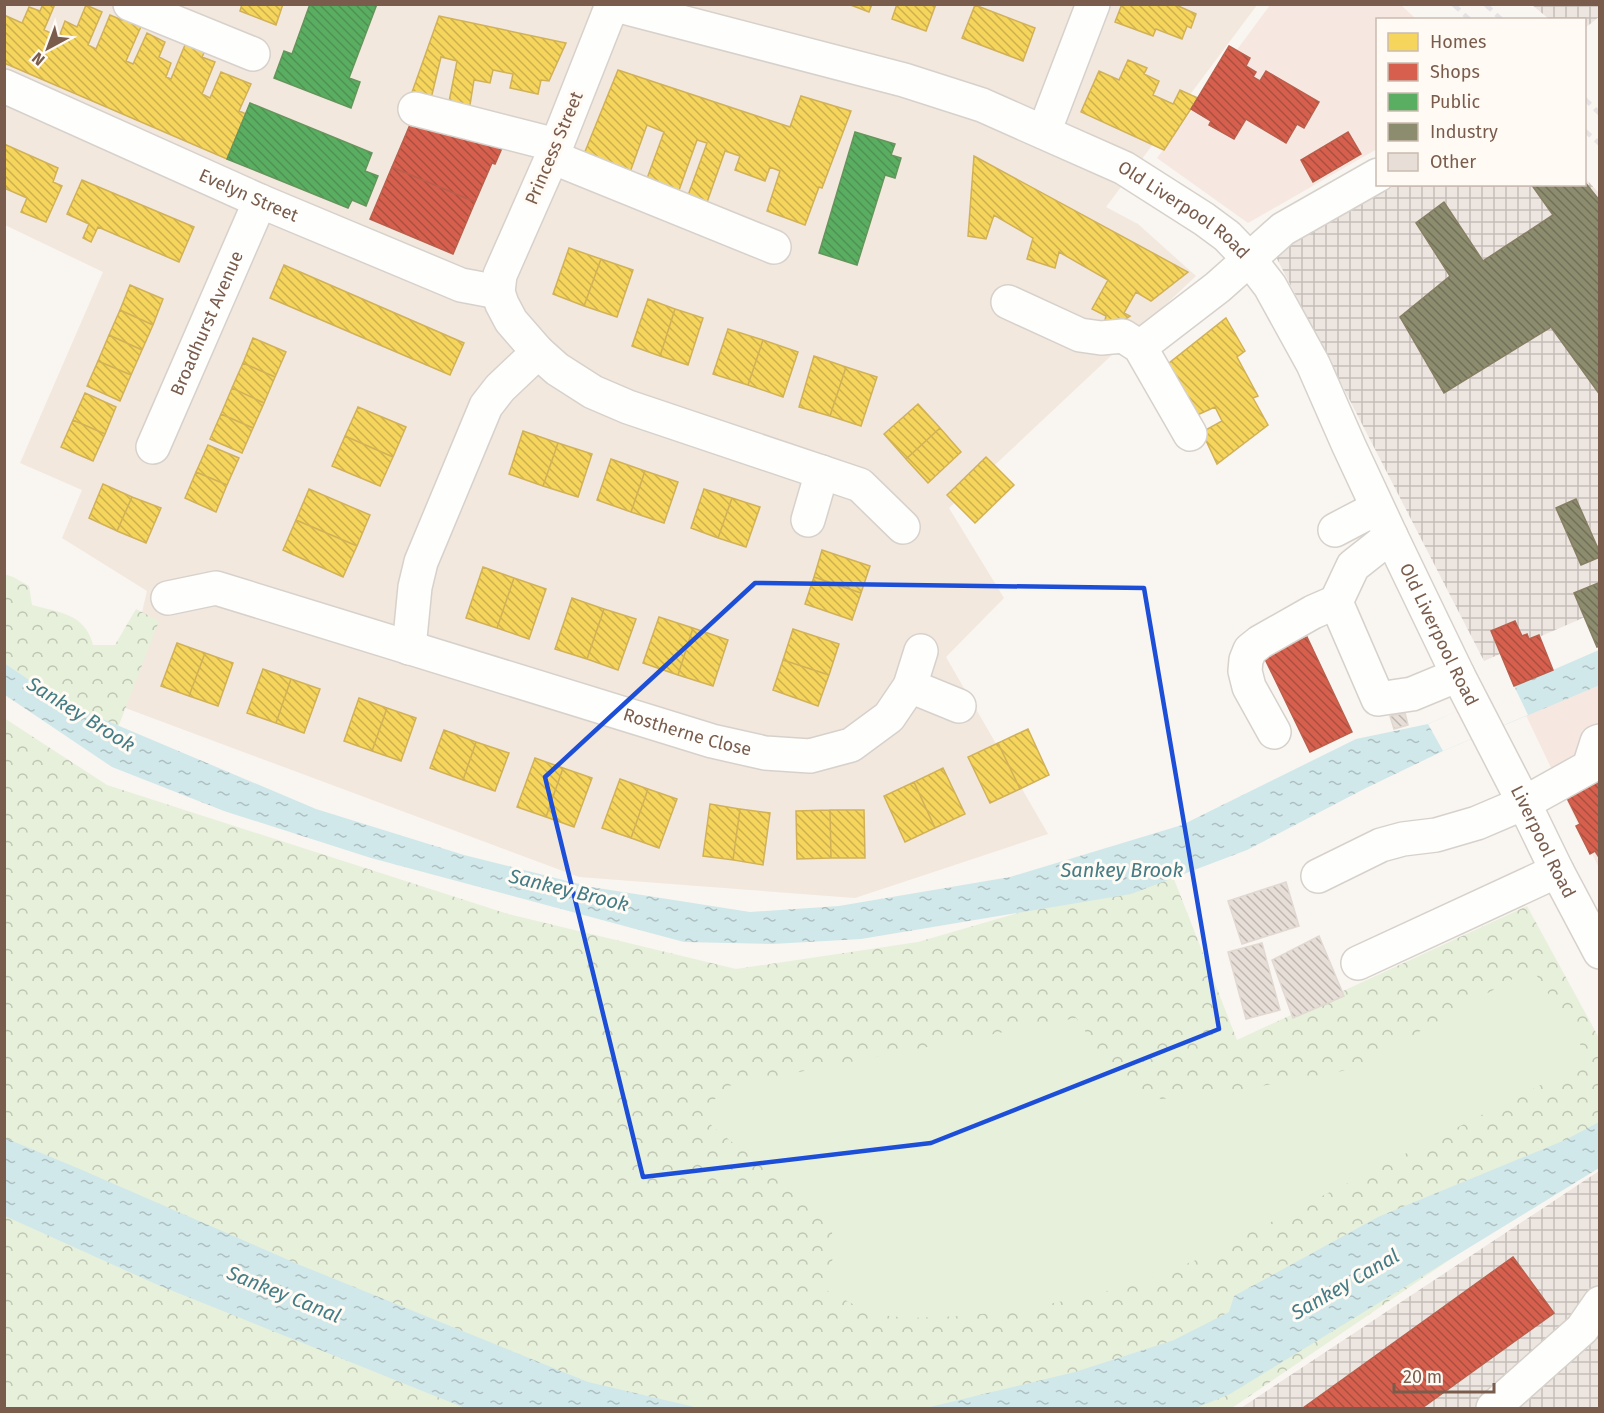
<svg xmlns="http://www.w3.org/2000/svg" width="1604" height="1413" viewBox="0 0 1604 1413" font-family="'Fira Sans',sans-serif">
<defs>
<pattern id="industrial-grid" width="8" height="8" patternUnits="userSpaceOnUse" patternTransform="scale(1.5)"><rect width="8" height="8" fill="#ede5e0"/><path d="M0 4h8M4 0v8" fill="none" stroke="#c5bdb8"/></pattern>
<pattern id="forest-crowns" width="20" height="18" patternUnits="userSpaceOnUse" patternTransform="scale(1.5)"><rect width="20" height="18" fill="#e7f0db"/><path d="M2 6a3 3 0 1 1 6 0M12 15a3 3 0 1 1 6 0" fill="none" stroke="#c0c6b4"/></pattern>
<pattern id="water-ripples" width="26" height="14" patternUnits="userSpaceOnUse" patternTransform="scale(1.5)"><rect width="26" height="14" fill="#d0e8ea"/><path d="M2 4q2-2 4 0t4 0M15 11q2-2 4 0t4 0" fill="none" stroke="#aebfc0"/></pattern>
<pattern id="homes-back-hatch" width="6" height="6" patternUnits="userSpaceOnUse" patternTransform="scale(1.5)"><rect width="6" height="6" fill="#f6d55c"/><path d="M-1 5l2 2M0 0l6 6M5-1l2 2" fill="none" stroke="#ccb04e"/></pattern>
<pattern id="shops-back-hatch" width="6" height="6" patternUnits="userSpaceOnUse" patternTransform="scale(1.5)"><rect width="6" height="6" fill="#d6604d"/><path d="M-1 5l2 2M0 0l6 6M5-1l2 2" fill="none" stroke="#aa4f40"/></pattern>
<pattern id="public-back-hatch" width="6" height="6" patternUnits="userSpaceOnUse" patternTransform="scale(1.5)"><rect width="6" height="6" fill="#5aae61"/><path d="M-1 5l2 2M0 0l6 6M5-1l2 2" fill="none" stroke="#4f9152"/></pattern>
<pattern id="industry-back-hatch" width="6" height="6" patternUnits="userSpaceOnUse" patternTransform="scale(1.5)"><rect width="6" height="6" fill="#8c8c6e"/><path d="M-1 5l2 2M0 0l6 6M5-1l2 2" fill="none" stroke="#727058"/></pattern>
<pattern id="building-back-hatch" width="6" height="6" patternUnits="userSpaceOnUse" patternTransform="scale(1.5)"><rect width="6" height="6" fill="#e6ded7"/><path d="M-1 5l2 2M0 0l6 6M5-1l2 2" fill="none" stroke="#bfb7b1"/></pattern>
</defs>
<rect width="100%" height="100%" fill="#f9f5f0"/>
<!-- residential -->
<path fill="#f2e8de" d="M5,5H1257L1106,207L1138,224L1196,276L949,508L1004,598L946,657L1048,834L855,898L579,877L120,706L147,591L62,538L82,490L20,463L103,272L5,225Z"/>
<!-- commercial -->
<path fill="#f6e8e1" d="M1270,5H1401L1416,19L1378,20L1377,149L1248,223L1157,158Z
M1599,673V868L1520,703Z"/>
<!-- industrial -->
<path fill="url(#industrial-grid)" d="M1532,5H1599V17L1585,28L1584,20L1549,19Z
M1585,178L1599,193V611L1484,661L1274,253L1394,185L1584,184Z
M1599,1171V1408H1241Z"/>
<!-- forest -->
<path fill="url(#forest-crowns)" d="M4,574L13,577L29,586L32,605C58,612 86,614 93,645H115L136,609L159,621L117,730L5,675Z
M4,718L107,785L508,914L736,969L918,942L1170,869L1237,1040L1527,906L1599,1038V1158L1232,1408H5Z"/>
<!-- pitch -->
<path fill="#e7f0db" d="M1532,968L1590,1060L1196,1260L1145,1281L1084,1297L1018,1310L962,1316L908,1318L872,1314L822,1288L836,1250L829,1220L794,1182L761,1152L733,1143L711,1125L708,1106L728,1086L1076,1018L1115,1074L1161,1099L1218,1094L1353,1069Z"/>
<!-- water -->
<path fill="url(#water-ripples)" d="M1599,650L1600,685L1443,751L1366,788L1247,850L1131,894L861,939L772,944L684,942L371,858L224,811L112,767L5,695L4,663L60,701L316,809L464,855L591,887L750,912L839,906L1010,877L1182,825L1356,739L1428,724Z
M1599,1122V1168L1230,1394L1196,1408H915L930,1407L1075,1372L1174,1340L1229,1312L1234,1296L1378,1217L1565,1140Z
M5,1138L82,1170L300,1265L588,1382L699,1408H465L158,1285L5,1216Z"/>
<!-- pier -->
<path fill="#f9f5f0" d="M1514,686L1528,715L1443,751L1428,724Z"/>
<!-- homes -->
<path fill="url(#homes-back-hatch)" stroke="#d1b158" stroke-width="1.5" d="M43,4H55L44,30L59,37L65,21L77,27L86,5L102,12L88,45L96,49L110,15L122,20L125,14L143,22L126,61L133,64L147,33L165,42L159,57L171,63L166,77L171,79L187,40L206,49L202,57L215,62L202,94L210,98L221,72L251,84L239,111L246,114L227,159L4,63V15L22,23L29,7L40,11Z
M242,4H283L276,25L240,11Z
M848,4H872L869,12Z
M897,4H936L926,31L892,19Z
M1122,4H1174L1196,14L1191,28L1187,26L1182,39L1156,29L1153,36L1115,22Z
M975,5L1035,28L1023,61L962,38Z
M439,16L566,43L549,81L541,80L538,94L510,88L513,74L493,70L490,83L474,80L469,111L448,107L457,61L441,57L430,103L410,98Z
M1128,60L1147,68L1144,74L1159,81L1153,95L1173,104L1180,90L1198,98L1164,150L1081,112L1099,71L1119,80Z
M618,70L790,127L801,96L851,111L822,188L819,187L805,225L767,211L780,171L770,167L765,181L735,170L740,156L725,151L705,208L686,201L707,143L697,140L678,193L645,184L664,132L647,125L629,175L582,159Z
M4,144L58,168L53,182L62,186L46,222L21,212L27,198L4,188Z
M974,156L1188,272L1151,301L1136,292L1124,313L1130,316L1116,326L1105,320L1106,316L1092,309L1108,280L1059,252L1055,268L1027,259L1033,238L994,215L986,239L968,236Z
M82,180L194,227L179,262L98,227L91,242L83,238L89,224L67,214Z
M569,248L601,259L584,306L553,294Z
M601,259L633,270L617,317L584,306Z
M284,265L464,343L450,375L270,298Z
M130,285L163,299L153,325L120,310Z
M648,299L675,309L660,356L632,346Z
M675,309L703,318L688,365L660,356Z
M120,310L153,325L142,350L109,335Z
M1226,318L1245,351L1237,357L1258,396L1253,398L1268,425L1217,464L1202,432L1222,421L1215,407L1195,416L1164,367Z
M728,329L763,340L748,385L713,374Z
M109,335L142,350L131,375L98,361Z
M253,338L286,352L275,377L243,363Z
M763,340L798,352L783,397L748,385Z
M814,356L846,367L830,416L799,407Z
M98,361L131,375L120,401L87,386Z
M243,363L275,377L264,403L232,388Z
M846,367L877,377L861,426L830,416Z
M232,388L264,403L253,428L221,414Z
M85,393L116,407L105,434L73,420Z
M918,404L940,428L906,459L884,434Z
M358,407L406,427L393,457L345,436Z
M221,414L253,428L242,453L210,439Z
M73,420L105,434L93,461L61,447Z
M940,428L961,452L928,483L906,459Z
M523,431L558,443L543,486L509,474Z
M345,436L393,457L380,486L332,466Z
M558,443L592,454L578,497L543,486Z
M208,445L239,458L227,485L196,472Z
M986,457L1014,485L975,523L947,495Z
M611,459L645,471L631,512L597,500Z
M645,471L678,482L664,523L631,512Z
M196,472L227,485L216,512L185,498Z
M103,484L132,497L117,531L89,518Z
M309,489L370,515L357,546L296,520Z
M704,489L732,498L718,538L691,528Z
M132,497L161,508L146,543L117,531Z
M732,498L760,507L746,547L718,538Z
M296,520L357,546L343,577L283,550Z
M822,550L870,566L861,593L814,577Z
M483,567L514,578L497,628L466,618Z
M814,577L861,593L852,620L805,604Z
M514,578L546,589L529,639L497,628Z
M572,598L604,609L587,659L555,649Z
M604,609L636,619L618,670L587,659Z
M659,617L693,628L678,675L643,663Z
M693,628L728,640L713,686L678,675Z
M793,629L839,644L829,675L783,660Z
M177,643L205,653L189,696L161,686Z
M205,653L233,663L218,706L189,696Z
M783,660L829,675L818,706L773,690Z
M263,669L291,679L276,723L247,713Z
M291,679L320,689L304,733L276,723Z
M359,698L387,708L372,751L344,741Z
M387,708L416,718L401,761L372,751Z
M1028,729L1049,775L1020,789L998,743Z
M444,730L476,742L463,780L430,768Z
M476,742L509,753L495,791L463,780Z
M998,743L1020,789L990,803L968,757Z
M535,758L563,768L546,817L517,807Z
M563,768L592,778L574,827L546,817Z
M943,768L965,814L935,828L914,782Z
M620,779L648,789L631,838L602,828Z
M914,782L935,828L905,842L884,796Z
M648,789L677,799L659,848L631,838Z
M710,804L740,809L733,860L703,856Z
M740,809L770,813L763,865L733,860Z
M830,810L831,858L797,859L796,811Z
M830,810H864L865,858H831Z"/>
<!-- shops -->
<path fill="url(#shops-back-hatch)" stroke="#ba5f4d" stroke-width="1.5" d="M1229,46L1250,58L1246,66L1256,72L1253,77L1260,81L1266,71L1319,102L1304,128L1297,124L1286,143L1246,119L1234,139L1209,125L1211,121L1191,109Z
M412,120L502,148L495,164L492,163L475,202L392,167Z
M1348,132L1361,154L1313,182L1301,160Z
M392,167L475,202L453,254L370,219Z
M1515,621L1522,636L1527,634L1529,639L1539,635L1553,670L1514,686L1491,631Z
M1307,637L1352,732L1310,752L1264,657Z
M1600,781V859L1595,851L1590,854L1576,826L1580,824L1567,798Z
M1513,1257L1554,1313L1422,1408H1303Z"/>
<!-- public -->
<path fill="url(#public-back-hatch)" stroke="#64955b" stroke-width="1.5" d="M310,4H377L349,78L360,82L351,108L274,78L284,51L292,54Z
M250,103L372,153L365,171L378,176L366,206L352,200L348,208L227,159Z
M855,132L895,144L891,155L901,158L895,178L885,175L857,265L819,253Z"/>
<!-- industry -->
<path fill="url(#industry-back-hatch)" stroke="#877e64" stroke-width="1.5" d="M1584,181L1600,201V395L1551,327L1444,393L1400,317L1450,276L1416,223L1444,202L1483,261L1553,215L1531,184H1584Z
M1576,499L1600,553V557L1581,565L1556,508Z
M1598,583L1600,646L1597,647L1574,593Z"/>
<!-- building -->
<path fill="url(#building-back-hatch)" stroke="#e2d8d2" stroke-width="1.5" d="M1405,713L1408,725L1394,729L1390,716Z
M1286,882L1299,926L1242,944L1228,901Z
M1319,936L1344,996L1293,1018L1272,960Z
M1262,943L1280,1010L1246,1019L1228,952Z"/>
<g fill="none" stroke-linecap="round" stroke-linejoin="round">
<!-- minor casing -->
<g stroke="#d7d1cb" stroke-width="36">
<g id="minor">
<path d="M130,4L253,54"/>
<path id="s1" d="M612,4L904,80L982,105L1124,168L1204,219L1227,236L1250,260L1270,286L1313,364L1349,446L1391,536L1458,675L1524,803L1557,871L1600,952"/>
<path d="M612,5L552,157L500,275L498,292L502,304L511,321L538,352L557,369L593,392L628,407L860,485L903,527"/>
<path id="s2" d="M4,86L260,201L461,285L498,292"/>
<path d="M415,109L556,145"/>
<path d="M1044,132L1093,4"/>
<path d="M552,157L774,247"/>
<path d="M1008,302L1080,335L1101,338L1123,336L1140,347L1190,434"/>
<path d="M1140,347L1218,287L1283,229L1378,175"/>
<path id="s3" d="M153,447L260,201"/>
<path d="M808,520L822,472"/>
<path d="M1335,530L1377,508"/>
<path id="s4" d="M168,598L216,588L712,741L765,753L810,756L851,745L889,717L910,686L921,651"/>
<path d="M1336,602L1378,699L1412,694L1458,675"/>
<path d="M409,648L415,587L421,562L486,406L500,388L538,352"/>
<path d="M910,686L959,706"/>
<path d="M1274,732L1249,687L1245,671L1246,660L1250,650L1260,642L1313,612L1336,602L1353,566L1391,536"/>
<path d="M1318,876L1381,845L1403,839L1436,835L1477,823L1524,803L1589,767L1597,742L1600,741"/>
<path d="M1358,963L1557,871"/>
<path d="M1493,1408L1582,1329L1600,1303"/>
</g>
</g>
<!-- minor -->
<use href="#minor" stroke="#fefefd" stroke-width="33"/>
<!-- rail -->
<path stroke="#e6e3e7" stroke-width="4.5" stroke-dasharray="9 6" stroke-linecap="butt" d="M1453,4L1470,20
M1485,4L1502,20
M1584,98L1600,114
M1584,130L1600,144"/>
</g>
<!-- marked area -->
<path fill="none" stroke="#1d4ed8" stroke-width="4.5" stroke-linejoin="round" d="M755,583L1144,588L1219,1029L931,1143L643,1177L545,777Z"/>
<g text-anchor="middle" stroke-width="6" stroke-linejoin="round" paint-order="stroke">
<!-- street labels -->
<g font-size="18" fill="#7a5c4d" stroke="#fffaf3">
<text transform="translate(554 148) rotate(-67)" y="6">Princess Street</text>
<text dy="6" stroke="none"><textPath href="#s2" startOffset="268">Evelyn Street</textPath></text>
<text dy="6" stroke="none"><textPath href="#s1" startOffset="612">Old Liverpool Road</textPath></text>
<text dy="6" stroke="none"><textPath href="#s3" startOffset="135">Broadhurst Avenue</textPath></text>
<text dy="6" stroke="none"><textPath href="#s1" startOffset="1116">Old Liverpool Road</textPath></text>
<text dy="6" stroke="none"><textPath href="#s4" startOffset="542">Rostherne Close</textPath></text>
<text dy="6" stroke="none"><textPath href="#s1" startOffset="1348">Liverpool Road</textPath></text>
</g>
<!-- water labels -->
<g font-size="20" font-style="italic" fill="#437c86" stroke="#fffaf3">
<text transform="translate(81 714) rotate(32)" y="7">Sankey Brook</text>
<text x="1122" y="877">Sankey Brook</text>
<text transform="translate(569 890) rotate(14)" y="7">Sankey Brook</text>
<text transform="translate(1345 1284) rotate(-30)" y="7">Sankey Canal</text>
<text transform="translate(284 1294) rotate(22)" y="7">Sankey Canal</text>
</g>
</g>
<!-- border -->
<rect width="1604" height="1413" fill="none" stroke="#7a5c4d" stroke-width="12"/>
<!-- legend -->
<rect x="1376" y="18" width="210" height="168" fill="#fffaf3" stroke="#cabbb1" stroke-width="1.5"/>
<rect x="1388" y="33" width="30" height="18" fill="#f6d55c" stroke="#cabbb1" stroke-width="1.5"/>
<text x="1430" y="48" font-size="18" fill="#7a5c4d">Homes</text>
<rect x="1388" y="63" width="30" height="18" fill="#d6604d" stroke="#cabbb1" stroke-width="1.5"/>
<text x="1430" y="78" font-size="18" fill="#7a5c4d">Shops</text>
<rect x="1388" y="93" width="30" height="18" fill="#5aae61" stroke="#cabbb1" stroke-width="1.5"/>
<text x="1430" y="108" font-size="18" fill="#7a5c4d">Public</text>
<rect x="1388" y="123" width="30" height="18" fill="#8c8c6e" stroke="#cabbb1" stroke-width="1.5"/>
<text x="1430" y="138" font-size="18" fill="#7a5c4d">Industry</text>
<rect x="1388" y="153" width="30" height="18" fill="#e6ded7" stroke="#cabbb1" stroke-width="1.5"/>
<text x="1430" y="168" font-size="18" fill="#7a5c4d">Other</text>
<!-- north arrow -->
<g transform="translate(48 48) rotate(221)" stroke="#fffaf3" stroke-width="4.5" paint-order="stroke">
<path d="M0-4.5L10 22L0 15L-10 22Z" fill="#7a5c4d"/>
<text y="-9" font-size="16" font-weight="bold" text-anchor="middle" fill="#7a5c4d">N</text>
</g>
<!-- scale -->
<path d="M1394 1383v9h100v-9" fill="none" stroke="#7a5c4d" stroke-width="3"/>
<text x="1403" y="1383" font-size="18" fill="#7a5c4d" stroke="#fffaf3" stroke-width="4.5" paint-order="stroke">20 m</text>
</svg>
